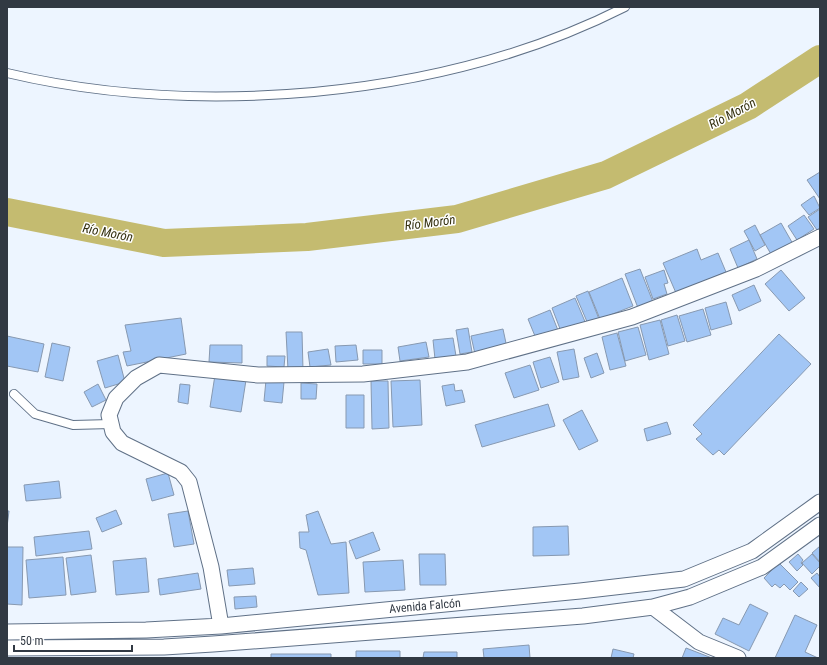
<svg xmlns="http://www.w3.org/2000/svg" width="827" height="665" viewBox="0 0 827 665" font-family="'Roboto Condensed',sans-serif">
<rect width="100%" height="100%" fill="#edf5ff"/>
<g fill="none" stroke-linecap="round" stroke-linejoin="round">
<!-- river -->
<path stroke="#c4bb70" stroke-width="28" d="M7,212L164,243L307,237L457,219L606,175L748,106L820,59"/>
</g>
<!-- building -->
<path fill="#a2c6f5" stroke="#8799b1" d="M820,172V199L807,180Z
M814,196L820,208L809,215L801,205Z
M820,209V228L817,230L808,217Z
M804,215L814,229L797,240L788,226Z
M781,223L793,244L772,256L760,235Z
M755,225L765,245L755,251L744,231Z
M749,240L757,259L738,268L730,249Z
M697,249L701,260L718,253L726,272L676,293L663,263Z
M640,269L653,302L638,308L625,274Z
M664,270L668,283L664,284L667,294L653,299L645,277Z
M781,270L805,298L789,311L765,284Z
M622,278L633,306L600,319L589,292Z
M754,285L761,301L739,311L732,295Z
M588,291L599,319L588,324L576,296Z
M575,298L586,324L562,334L552,308Z
M726,302L732,324L711,330L705,308Z
M703,309L711,335L687,342L679,316Z
M550,310L559,333L537,341L528,319Z
M677,315L685,341L668,346L661,320Z
M181,318L186,354L127,366L123,352L131,351L125,325Z
M660,320L669,354L649,360L640,325Z
M638,327L646,355L625,361L618,332Z
M468,328L472,352L460,354L456,330Z
M503,329L507,348L475,354L471,336Z
M286,332H302L303,370H288Z
M617,333L626,366L610,370L602,337Z
M779,334L811,364L724,455L719,450L713,455L696,439L702,434L693,425Z
M7,336L44,344L38,372L7,366Z
M453,338L456,356L435,359L433,340Z
M426,342L429,357L400,361L398,347Z
M52,343L70,347L63,381L45,377Z
M210,345H242V363L209,362Z
M356,345L358,360L336,362L335,346Z
M328,349L331,365L310,367L308,352Z
M574,349L579,377L563,380L557,352Z
M363,350H382V364H363Z
M597,353L604,373L591,378L584,358Z
M118,355L125,382L105,388L97,361Z
M267,356H285L284,367L267,366Z
M550,357L559,382L541,388L533,362Z
M530,365L539,390L514,398L505,373Z
M215,375L246,380L241,412L210,407Z
M266,380L284,382L282,403L264,401Z
M420,380L422,425L393,427L391,381Z
M371,381H388L389,428L372,429Z
M301,383L317,384L316,399H301Z
M98,384L106,400L92,407L84,392Z
M180,384L190,385L188,404L178,402Z
M454,384L455,391L462,390L465,402L446,406L442,386Z
M346,395H364V428H346Z
M548,404L555,426L482,447L475,425Z
M582,410L598,441L579,450L563,420Z
M667,422L671,434L647,441L644,429Z
M168,473L174,495L152,501L146,479Z
M59,481L61,498L26,501L24,485Z
M116,510L122,524L102,532L96,518Z
M7,511H9L7,527Z
M188,511L194,544L174,547L168,514Z
M318,511L331,544L346,542L349,593L318,595L306,550L300,548L299,532H309L306,515Z
M568,526L569,555L533,556V527Z
M89,531L92,549L36,556L34,537Z
M373,532L380,550L356,559L349,541Z
M820,546V562L812,553Z
M7,547H23L22,605L7,604Z
M419,554H445L446,585H420Z
M798,554L803,560L801,563L803,565L797,571L789,562Z
M812,554L820,563V566L812,574L802,563Z
M91,555L96,592L71,595L66,558Z
M63,557L66,595L29,598L26,560Z
M146,558L149,592L116,595L113,561Z
M403,560L405,590L365,592L363,562Z
M779,563L798,582L790,590L784,584L780,588L775,584L772,587L764,578Z
M253,568L255,584L229,586L227,570Z
M198,573L201,589L160,595L158,579Z
M817,573L820,577V588L811,578Z
M801,582L808,589L799,597L793,591Z
M256,596L257,607L235,609L234,597Z
M750,604L768,613L749,651L715,634L723,618L739,625Z
M795,615L817,625L805,652L818,658H775Z
M529,645L530,658H484L483,649Z
M686,648L712,658H682Z
M613,649L634,654L633,658H611Z
M356,651H400V658H356Z
M424,652H457V658H423Z
M271,654H331V658H271Z"/>
<g fill="none" stroke-linecap="round" stroke-linejoin="round">
<!-- lane casing -->
<g stroke="#607187" stroke-width="10">
<path id="lane" d="M7,73C108,97 211,101 314,92C421,82 528,56 625,7
M14,394L35,414L73,425L111,424"/>
</g>
<!-- street casing -->
<g stroke="#607187" stroke-width="17">
<path id="street" d="M653,607L699,642L738,658
M221,626L211,567L189,482L181,472L122,443L113,432L109,415L116,398L136,378L159,365L258,375L363,374L467,362L632,317L756,269L820,237
M7,632L146,630L221,626L580,591L684,579L752,551L820,502
M7,648L164,647L213,644L583,616L653,607L690,597L762,567L820,525"/>
</g>
<!-- lane -->
<use href="#lane" stroke="#fff" stroke-width="8"/>
<!-- street -->
<use href="#street" stroke="#fff" stroke-width="15"/>
</g>
<g text-anchor="middle" stroke-width="3" stroke-linejoin="round" paint-order="stroke">
<!-- street labels -->
<g font-size="12" fill="#313943" stroke="#fff">
<text transform="translate(425 606) rotate(-5)" y="4">Avenida Falcón</text>
</g>
<!-- water labels -->
<g font-size="13" font-style="italic" fill="#34300f" stroke="#fff">
<text transform="translate(732 113) rotate(-28)" y="5">Río Morón</text>
<text transform="translate(430 222) rotate(-7)" y="5">Río Morón</text>
<text transform="translate(108 232) rotate(11)" y="5">Río Morón</text>
</g>
</g>
<!-- border -->
<rect width="827" height="665" fill="none" stroke="#313943" stroke-width="16"/>
<!-- scale -->
<path d="M14 645v6h118v-6" fill="none" stroke="#313943" stroke-width="2"/>
<text x="20" y="645" font-size="12" fill="#313943" stroke="#ffffff" stroke-width="3" paint-order="stroke">50 m</text>
</svg>
